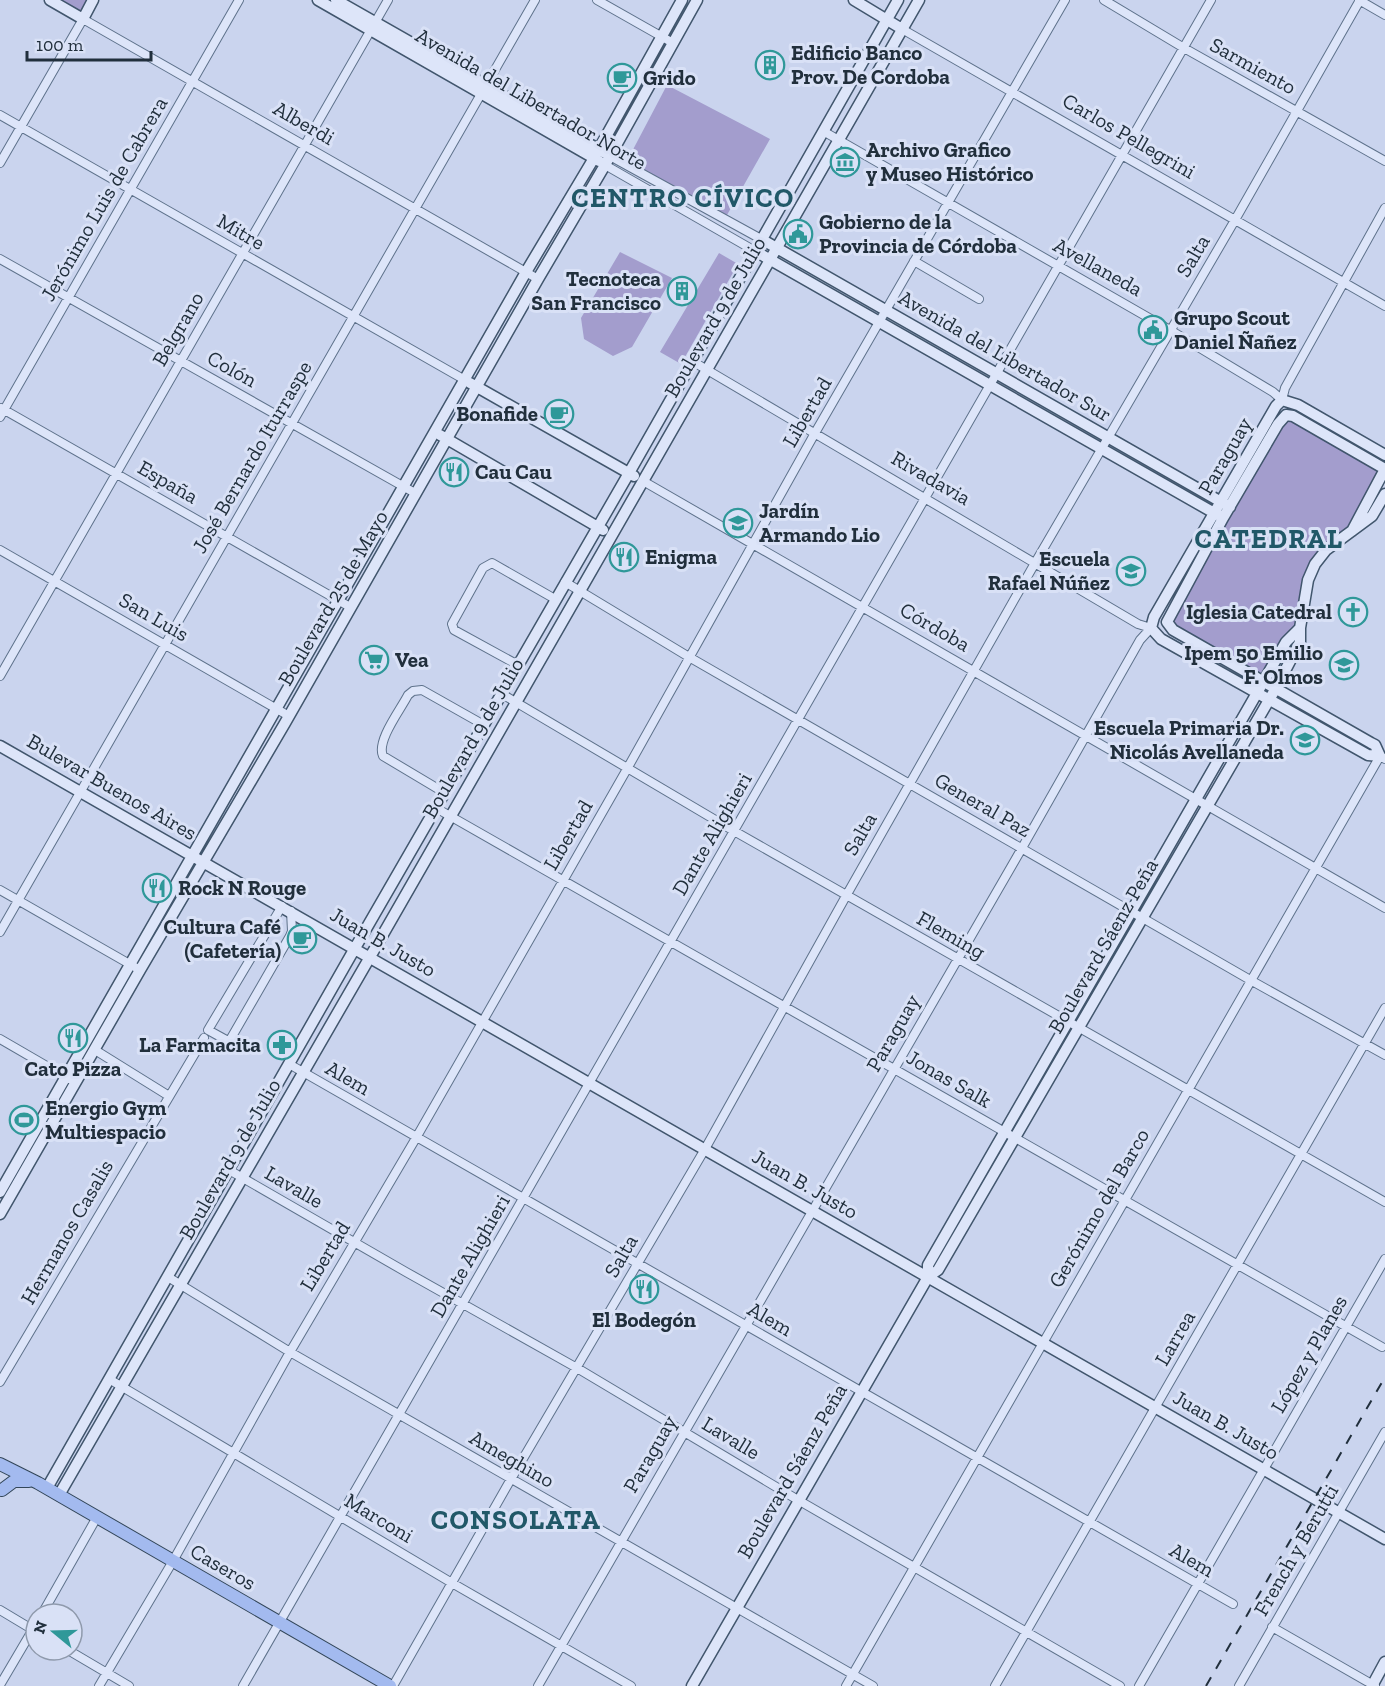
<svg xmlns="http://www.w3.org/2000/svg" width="1385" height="1686" viewBox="0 0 1385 1686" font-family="'Zilla Slab',serif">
<rect width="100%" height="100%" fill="#cad4ee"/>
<!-- green -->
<path fill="#a39dcd" d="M50,0H93L83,19Z
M667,85L770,139L727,215L627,161Z
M620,252L672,278L632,347L613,356L584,339L581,318Z
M719,253L738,264L681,364L660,352Z
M1286,415L1385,469L1360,514L1315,564L1300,628L1264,682L1173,630L1168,618Z"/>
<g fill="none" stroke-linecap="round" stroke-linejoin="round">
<!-- street casing -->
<g stroke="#5e728b" stroke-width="10">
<path id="street" d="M597,0L673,43
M1104,0L1184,48L1385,161
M1359,0L1385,15
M902,29L1385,306
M0,115L465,380
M823,131L1170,330L1273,392L1282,400
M610,156L761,239
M0,163L83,19L538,279
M605,165L755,251
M0,259L415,493
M914,261L979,299
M1282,400L1285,388L1385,208
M1,408L350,607
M0,417L239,0
M643,481L1385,908
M0,550L289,716
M565,582L689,657L1252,981L1385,1055
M518,665L454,630L452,624L483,568L492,563L555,599
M0,676L388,0
M502,694L734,831L1385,1202
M445,793L383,756C376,741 401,709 408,695L413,691L422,690L484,725
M436,808L1382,1347
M0,890L140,970
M282,906L208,1030L228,1041L230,1040L290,936L292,931L291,911
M0,932L535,0
M0,1039L69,1079
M95,1050L169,1096
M289,1064L1233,1604
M229,1170L406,1272L577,1368L798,1500L1120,1686
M168,1277L290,1352L873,1686
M109,1379L452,1583L631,1686
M0,1382L204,1038
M0,1610L35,1631
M42,1614L97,1517
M1272,1627L1375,1686
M68,1650L129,1686
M0,1685L36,1624
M99,1686L173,1561L290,1352L416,1138L627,769L815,433L1065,0
M243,1686L1211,0
M393,1686L511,1479L705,1149L846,896L1035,563L1235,220L1360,0
M538,1686L1022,848L1140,640L1151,628L1138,624L692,361
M846,1686L1380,756L1385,759
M995,1686L1385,1008
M1139,1686L1385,1259
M1239,1686L1385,1432"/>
</g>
<!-- secondary casing -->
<g stroke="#41566d" stroke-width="13">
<path id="secondary" d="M50,0L83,19L93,0
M318,0L599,161
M336,0L605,153
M854,0L902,29
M761,239L1230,507
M755,251L1223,518
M470,383L634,476
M1282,400L1298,405L1385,455
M1286,415L1293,416L1385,469
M440,435L603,530
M1352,531L1385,469
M1167,622L1173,630L1371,743L1375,745L1380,756
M1167,622L1223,518L1278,424L1286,415
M1151,628L1161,639L1368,755L1380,756
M1151,628L1154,617L1276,406L1282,400
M0,746L1385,1539
M0,1192L526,272L594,158L682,0
M0,1214L140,970L285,723L538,279L605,165L697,0
M928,1277V1265L1257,693L1286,642L1300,628
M47,1488L355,948L629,473L898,0
M59,1495L370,957L919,0
M692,1686L928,1277L938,1270L1276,688L1300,642V628L1308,580L1315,564L1326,550L1372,516L1385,494
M1372,1686L1385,1662"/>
</g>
<!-- primary casing -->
<g stroke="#324659" stroke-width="14">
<path id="primary" d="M0,1464L38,1483L390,1686
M2,1490L14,1481H29"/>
</g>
<!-- street -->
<use href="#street" stroke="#dde5f9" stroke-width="8"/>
<!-- secondary -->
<use href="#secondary" stroke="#dde5f9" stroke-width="10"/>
<!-- primary -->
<use href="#primary" stroke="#a3baef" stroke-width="12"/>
<!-- rail -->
<path stroke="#212f3c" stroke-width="2" stroke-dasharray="10 10" stroke-linecap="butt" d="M1206,1686L1385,1377"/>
</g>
<!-- icons -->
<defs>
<g id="building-ring" transform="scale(1.5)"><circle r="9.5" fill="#d9e1f6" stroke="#2f9899" stroke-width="1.5"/><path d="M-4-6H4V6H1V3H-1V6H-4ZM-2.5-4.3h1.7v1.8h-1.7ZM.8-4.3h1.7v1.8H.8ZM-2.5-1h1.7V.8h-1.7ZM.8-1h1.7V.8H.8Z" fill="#2f9899"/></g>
<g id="cafe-ring" transform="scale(1.5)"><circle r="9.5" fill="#d9e1f6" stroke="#2f9899" stroke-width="1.5"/><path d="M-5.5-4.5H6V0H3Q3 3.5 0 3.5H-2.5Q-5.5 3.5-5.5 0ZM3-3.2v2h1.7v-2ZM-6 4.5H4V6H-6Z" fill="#2f9899"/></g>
<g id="museum-ring" transform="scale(1.5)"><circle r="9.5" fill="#d9e1f6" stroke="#2f9899" stroke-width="1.5"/><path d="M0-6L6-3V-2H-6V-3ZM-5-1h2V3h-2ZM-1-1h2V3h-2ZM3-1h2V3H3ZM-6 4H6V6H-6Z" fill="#2f9899"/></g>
<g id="civic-ring" transform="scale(1.5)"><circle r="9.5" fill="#d9e1f6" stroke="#2f9899" stroke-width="1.5"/><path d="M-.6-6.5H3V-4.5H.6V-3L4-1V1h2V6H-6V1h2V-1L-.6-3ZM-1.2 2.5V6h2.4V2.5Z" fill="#2f9899"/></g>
<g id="restaurant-ring" transform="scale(1.5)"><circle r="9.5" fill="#d9e1f6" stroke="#2f9899" stroke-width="1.5"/><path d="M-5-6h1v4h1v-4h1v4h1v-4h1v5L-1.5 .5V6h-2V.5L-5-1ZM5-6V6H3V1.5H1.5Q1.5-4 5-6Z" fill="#2f9899"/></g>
<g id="school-ring" transform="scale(1.5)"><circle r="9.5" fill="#d9e1f6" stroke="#2f9899" stroke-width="1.5"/><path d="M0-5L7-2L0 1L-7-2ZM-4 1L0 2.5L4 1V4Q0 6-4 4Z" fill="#2f9899"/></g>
<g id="church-ring" transform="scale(1.5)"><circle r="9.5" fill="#d9e1f6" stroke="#2f9899" stroke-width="1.5"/><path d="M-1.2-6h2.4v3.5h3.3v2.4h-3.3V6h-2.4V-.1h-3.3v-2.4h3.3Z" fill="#2f9899"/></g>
<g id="supermarket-ring" transform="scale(1.5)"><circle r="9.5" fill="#d9e1f6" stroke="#2f9899" stroke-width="1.5"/><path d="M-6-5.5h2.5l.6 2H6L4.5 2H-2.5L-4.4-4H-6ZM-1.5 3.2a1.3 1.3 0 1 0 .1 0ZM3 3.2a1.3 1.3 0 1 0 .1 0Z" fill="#2f9899"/></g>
<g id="pharmacy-ring" transform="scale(1.5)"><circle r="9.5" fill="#d9e1f6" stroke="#2f9899" stroke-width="1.5"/><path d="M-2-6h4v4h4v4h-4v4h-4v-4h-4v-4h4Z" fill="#2f9899"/></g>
<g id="stadium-ring" transform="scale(1.5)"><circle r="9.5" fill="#d9e1f6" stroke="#2f9899" stroke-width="1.5"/><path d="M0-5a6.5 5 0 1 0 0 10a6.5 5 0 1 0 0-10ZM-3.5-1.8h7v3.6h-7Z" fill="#2f9899"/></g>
</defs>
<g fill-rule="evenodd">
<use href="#building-ring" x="770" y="65"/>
<use href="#cafe-ring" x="622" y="78"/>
<use href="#museum-ring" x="845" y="162"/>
<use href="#civic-ring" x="798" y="234"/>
<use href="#building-ring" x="682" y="291"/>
<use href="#civic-ring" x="1153" y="330"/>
<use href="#cafe-ring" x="559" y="414"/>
<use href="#restaurant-ring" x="454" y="472"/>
<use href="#school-ring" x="738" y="523"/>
<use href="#restaurant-ring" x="624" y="557"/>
<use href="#school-ring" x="1131" y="571"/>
<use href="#church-ring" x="1353" y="612"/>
<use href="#supermarket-ring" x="374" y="660"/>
<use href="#school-ring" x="1344" y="665"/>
<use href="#school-ring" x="1305" y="740"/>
<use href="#restaurant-ring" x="157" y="888"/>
<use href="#cafe-ring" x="302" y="939"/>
<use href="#restaurant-ring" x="73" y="1038"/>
<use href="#pharmacy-ring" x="282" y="1045"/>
<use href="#stadium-ring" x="24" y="1120"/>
<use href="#restaurant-ring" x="644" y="1289"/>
</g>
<g text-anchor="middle" stroke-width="6" stroke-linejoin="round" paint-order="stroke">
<!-- poi labels -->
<g font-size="21" font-weight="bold" fill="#212f3c" stroke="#d9e1f6" text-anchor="start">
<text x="791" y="60">Edificio Banco<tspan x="791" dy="24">Prov. De Cordoba</tspan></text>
<text x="643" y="85">Grido</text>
<text x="866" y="157">Archivo Grafico<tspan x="866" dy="24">y Museo Histórico</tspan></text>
<text x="819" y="229">Gobierno de la<tspan x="819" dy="24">Provincia de Córdoba</tspan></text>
<text x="661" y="286" text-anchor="end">Tecnoteca<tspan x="661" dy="24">San Francisco</tspan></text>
<text x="1174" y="325">Grupo Scout<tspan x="1174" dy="24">Daniel Ñañez</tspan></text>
<text x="538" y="421" text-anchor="end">Bonafide</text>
<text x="475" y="479">Cau Cau</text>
<text x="759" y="518">Jardín<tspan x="759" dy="24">Armando Lio</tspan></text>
<text x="645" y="564">Enigma</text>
<text x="1110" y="566" text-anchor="end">Escuela<tspan x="1110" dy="24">Rafael Núñez</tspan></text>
<text x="1332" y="619" text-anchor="end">Iglesia Catedral</text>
<text x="1323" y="660" text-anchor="end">Ipem 50 Emilio<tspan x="1323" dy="24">F. Olmos</tspan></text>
<text x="395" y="667">Vea</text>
<text x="1284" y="735" text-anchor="end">Escuela Primaria Dr.<tspan x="1284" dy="24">Nicolás Avellaneda</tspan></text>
<text x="178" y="895">Rock N Rouge</text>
<text x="281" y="934" text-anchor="end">Cultura Café<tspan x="281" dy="24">(Cafetería)</tspan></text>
<text x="261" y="1052" text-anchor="end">La Farmacita</text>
<text x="73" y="1076" text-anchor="middle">Cato Pizza</text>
<text x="45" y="1115">Energio Gym<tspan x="45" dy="24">Multiespacio</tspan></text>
<text x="644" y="1327" text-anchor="middle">El Bodegón</text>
</g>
<!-- street labels -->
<g font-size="21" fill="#212f3c" stroke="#d9e1f6">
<text transform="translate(1253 66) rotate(29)" y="7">Sarmiento</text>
<text transform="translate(531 99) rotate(30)" y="7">Avenida del Libertador Norte</text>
<text transform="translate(304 123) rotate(30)" y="7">Alberdi</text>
<text transform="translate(1129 136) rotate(30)" y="7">Carlos Pellegrini</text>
<text transform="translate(104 199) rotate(-60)" y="7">Jerónimo Luis de Cabrera</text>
<text transform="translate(241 232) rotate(30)" y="7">Mitre</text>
<text transform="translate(1193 256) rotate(-59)" y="7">Salta</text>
<text transform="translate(1098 267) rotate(29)" y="7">Avellaneda</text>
<text transform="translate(715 317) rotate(-60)" y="7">Boulevard 9 de Julio</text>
<text transform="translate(178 329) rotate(-60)" y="7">Belgrano</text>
<text transform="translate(1005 356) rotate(30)" y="7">Avenida del Libertador Sur</text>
<text transform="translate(232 369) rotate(29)" y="7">Colón</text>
<text transform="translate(807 412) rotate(-60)" y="7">Libertad</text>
<text transform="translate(1225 456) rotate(-60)" y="7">Paraguay</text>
<text transform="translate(252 457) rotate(-60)" y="7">José Bernardo Iturraspe</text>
<text transform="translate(931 478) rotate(30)" y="7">Rivadavia</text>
<text transform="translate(168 482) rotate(30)" y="7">España</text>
<text transform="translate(333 598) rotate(-60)" y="7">Boulevard 25 de Mayo</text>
<text transform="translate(154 617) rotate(30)" y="7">San Luis</text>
<text transform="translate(935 627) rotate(30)" y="7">Córdoba</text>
<text transform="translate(473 738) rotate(-60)" y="7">Boulevard 9 de Julio</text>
<text transform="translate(112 787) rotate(30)" y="7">Bulevar Buenos Aires</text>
<text transform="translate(983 805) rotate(30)" y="7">General Paz</text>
<text transform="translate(712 834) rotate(-60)" y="7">Dante Alighieri</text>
<text transform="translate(860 834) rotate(-60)" y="7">Salta</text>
<text transform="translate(568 835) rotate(-60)" y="7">Libertad</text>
<text transform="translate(951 935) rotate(30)" y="7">Fleming</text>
<text transform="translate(383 942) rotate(30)" y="7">Juan B. Justo</text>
<text transform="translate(1103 946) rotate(-60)" y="7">Boulevard Sáenz Peña</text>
<text transform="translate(893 1033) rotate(-60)" y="7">Paraguay</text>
<text transform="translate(348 1078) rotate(30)" y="7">Alem</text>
<text transform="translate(949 1079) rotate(30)" y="7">Jonas Salk</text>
<text transform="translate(230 1159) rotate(-60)" y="7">Boulevard 9 de Julio</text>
<text transform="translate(805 1184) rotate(30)" y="7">Juan B. Justo</text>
<text transform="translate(294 1187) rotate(30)" y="7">Lavalle</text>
<text transform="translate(1099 1208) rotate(-60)" y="7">Gerónimo del Barco</text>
<text transform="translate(67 1232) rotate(-60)" y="7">Hermanos Casalis</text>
<text transform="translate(325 1256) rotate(-59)" y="7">Libertad</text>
<text transform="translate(470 1256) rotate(-60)" y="7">Dante Alighieri</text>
<text transform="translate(621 1256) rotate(-60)" y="7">Salta</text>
<text transform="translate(770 1319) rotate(30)" y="7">Alem</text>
<text transform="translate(1175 1338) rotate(-60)" y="7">Larrea</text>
<text transform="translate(1309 1354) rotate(-60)" y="7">López y Planes</text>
<text transform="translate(1226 1425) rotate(30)" y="7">Juan B. Justo</text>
<text transform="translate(731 1438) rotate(31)" y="7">Lavalle</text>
<text transform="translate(650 1454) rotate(-60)" y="7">Paraguay</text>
<text transform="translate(512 1459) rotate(30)" y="7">Ameghino</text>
<text transform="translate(792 1471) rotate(-60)" y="7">Boulevard Sáenz Peña</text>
<text transform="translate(379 1518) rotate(31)" y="7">Marconi</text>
<text transform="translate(1296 1550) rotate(-60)" y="7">French y Berutti</text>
<text transform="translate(1192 1560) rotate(30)" y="7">Alem</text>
<text transform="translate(223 1567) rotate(30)" y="7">Caseros</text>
</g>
<!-- district labels -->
<g font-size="27" font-weight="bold" letter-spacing="1.5" fill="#215868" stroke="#d9e1f6">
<text x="683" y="207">CENTRO CÍVICO</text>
<text x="1269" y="548">CATEDRAL</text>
<text x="516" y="1529">CONSOLATA</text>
</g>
</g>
<!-- north arrow -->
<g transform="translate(54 1632) rotate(289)"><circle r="28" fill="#d9e1f6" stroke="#8f9aac" stroke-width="1.5"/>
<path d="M0-4.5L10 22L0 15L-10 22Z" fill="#2f9899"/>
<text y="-9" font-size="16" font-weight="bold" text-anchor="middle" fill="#212f3c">N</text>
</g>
<!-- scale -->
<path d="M27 51v9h124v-9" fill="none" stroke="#212f3c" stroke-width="3"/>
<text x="36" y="51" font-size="18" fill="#212f3c" stroke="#d9e1f6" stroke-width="4.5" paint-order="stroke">100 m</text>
</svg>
